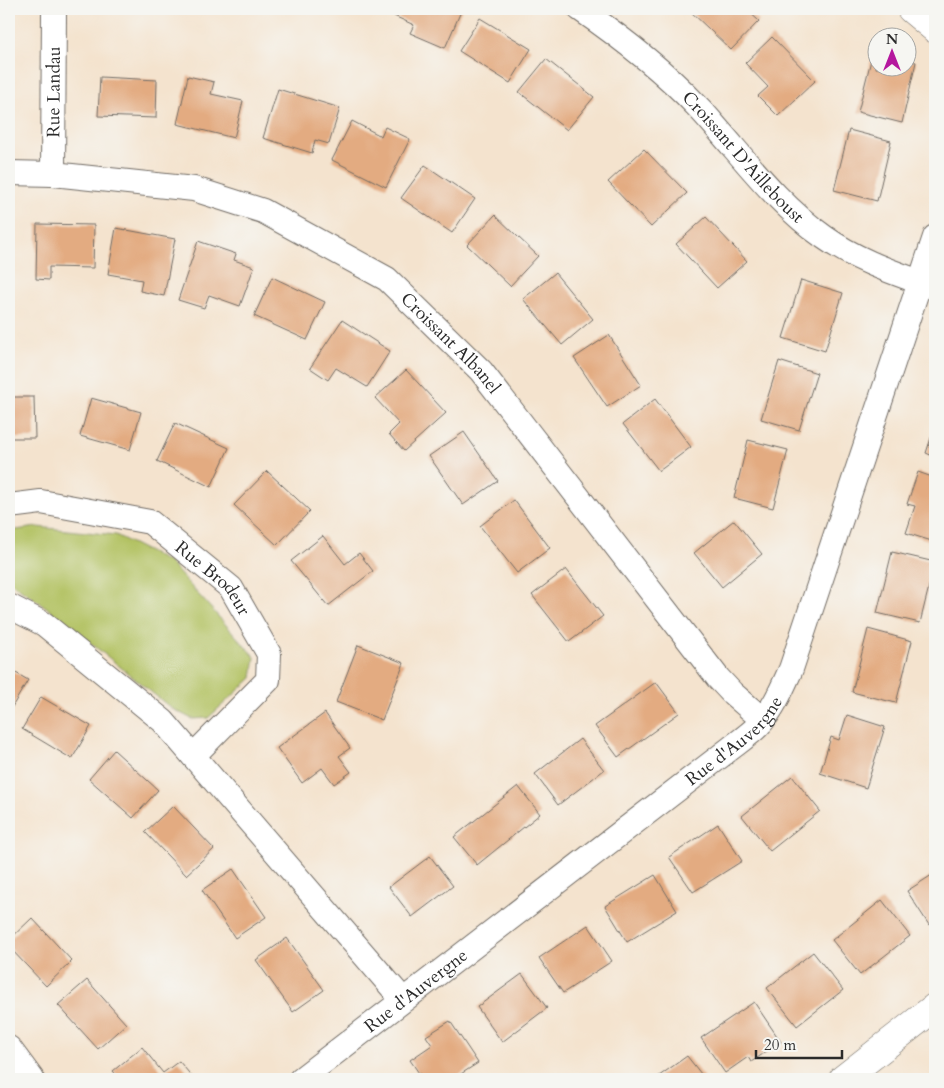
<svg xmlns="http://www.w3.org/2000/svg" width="944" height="1088" viewBox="0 0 944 1088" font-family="Cardo,serif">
<rect width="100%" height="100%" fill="#f6f6f2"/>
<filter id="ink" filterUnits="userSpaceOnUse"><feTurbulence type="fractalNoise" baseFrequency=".02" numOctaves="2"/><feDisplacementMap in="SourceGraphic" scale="10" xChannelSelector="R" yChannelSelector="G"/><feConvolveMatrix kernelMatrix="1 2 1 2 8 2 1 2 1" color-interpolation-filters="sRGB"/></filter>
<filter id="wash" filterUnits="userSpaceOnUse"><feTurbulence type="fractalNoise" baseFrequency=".0096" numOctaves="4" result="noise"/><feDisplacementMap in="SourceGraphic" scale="20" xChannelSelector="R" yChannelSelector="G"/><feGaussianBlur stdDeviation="1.12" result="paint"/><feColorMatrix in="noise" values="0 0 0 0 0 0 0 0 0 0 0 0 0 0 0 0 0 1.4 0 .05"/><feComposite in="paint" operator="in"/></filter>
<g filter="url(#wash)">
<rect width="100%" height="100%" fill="#f4e3ce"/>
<!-- green -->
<path fill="#b3c264" stroke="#6f7648" d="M37,527L116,535L170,563L255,657L252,678L208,718L192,719L171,708L46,607L9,581V531Z"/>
<g id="blocks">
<!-- building -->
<path fill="#e3ab81" d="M397,9H462L445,48L410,33L414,25L394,16Z
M690,9H746L759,21L731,50L689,10Z
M480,18L531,49L510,83L459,51Z
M772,37L815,81L778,116L758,96L768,87L745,63Z
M873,52L876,53V68H906V60L916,62L902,123L858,112Z
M546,59L594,97L567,130L519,92Z
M188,76L214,82L211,94L243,101L234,138L177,124Z
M100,77L157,80L156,118L98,116Z
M278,89L340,108L329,144L315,140L312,153L263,138Z
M352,121L381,136L385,127L410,139L386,187L332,160Z
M849,130L891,141L877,201L834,190Z
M644,149L687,193L651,227L608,182Z
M425,165L475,199L452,233L401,198Z
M495,215L538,256L510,286L467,245Z
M706,217L747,261L717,288L676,244Z
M37,224L94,225L93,268L49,267V280L36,279Z
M116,228L175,239L164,296L140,291L142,280L108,274Z
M198,241L236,254L234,260L254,267L240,306L209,295L204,308L178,300Z
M9,248H10L11,267H9Z
M555,273L593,319L562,345L523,299Z
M272,277L325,302L307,340L254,316Z
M801,280L843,293L825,351L783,338Z
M342,320L390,351L367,387L336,368L328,380L310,368Z
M609,335L641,385L607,407L574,358Z
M779,361L817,373L799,430L761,419Z
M406,370L446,413L404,451L389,434L399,424L375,398Z
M9,397H34L35,438H9Z
M91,398L141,412L130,450L80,436Z
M655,399L691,447L659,471L623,424Z
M175,423L229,448L211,487L157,461Z
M935,426V457L926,453Z
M464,432L498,481L463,505L429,456Z
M748,440L788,450L773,508L734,498Z
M267,471L310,511L277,545L234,505Z
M918,472L935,478V542L906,533L915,506L907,504Z
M514,500L550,548L517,573L480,526Z
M734,520L762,554L722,587L694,553Z
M323,536L345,564L359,553L373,571L328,606L291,561Z
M892,552L935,562L920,623L877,613Z
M566,569L603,616L569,642L532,595Z
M868,629L912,641L896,703L852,692Z
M358,645L404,663L382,720L336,702Z
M9,669L28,680L9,712Z
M656,682L679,713L618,757L595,726Z
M41,697L91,726L72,759L22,729Z
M325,713L350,748L339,756L351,772L334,784L322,768L302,783L277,748Z
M847,715L885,727L866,788L820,773L831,737L839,740Z
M580,739L604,770L558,805L535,774Z
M114,750L158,790L133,818L89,779Z
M792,776L820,811L770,851L742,816Z
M518,786L540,814L477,865L454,837Z
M173,806L214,849L186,875L145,832Z
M718,824L742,861L693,892L669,857Z
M430,856L453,886L412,917L389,887Z
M233,869L266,917L235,938L202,890Z
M935,873V921L929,925L907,891Z
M655,875L677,911L627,942L605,906Z
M882,900L910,936L860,975L832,940Z
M32,918L72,961L46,986L9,947V940Z
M588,925L612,961L563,993L539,958Z
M287,938L324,990L293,1012L256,960Z
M813,952L843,990L797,1026L767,988Z
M522,974L547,1008L502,1042L477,1007Z
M87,980L126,1024L98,1049L58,1005Z
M754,1002L781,1042L751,1062L748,1057L725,1073L701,1038Z
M450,1021L478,1063L453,1079H423L410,1060L432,1045L426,1036Z
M142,1047L163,1073L179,1061L194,1079H120L113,1071Z
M687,1056L705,1079H655Z"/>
</g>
</g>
<g filter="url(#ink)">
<use href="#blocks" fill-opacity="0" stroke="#716b64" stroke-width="1"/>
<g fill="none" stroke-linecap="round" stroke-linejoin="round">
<!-- street casing -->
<g stroke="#716b64" stroke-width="26">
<g id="street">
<path id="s1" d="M580,9C622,38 662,69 697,106C706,115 714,125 722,134C754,171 784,209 824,237C853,258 886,270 920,282"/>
<path id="s2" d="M9,173L53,174L194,189L263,211L387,279L481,371L718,678L732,693L763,720"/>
<path id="s3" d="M53,174L54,9"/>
<path id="s4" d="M9,506L41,502L150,522L231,588L269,654L268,680L193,756"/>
<path d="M9,606L44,624L163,721L403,1000"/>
<path d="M9,1048L32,1079"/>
<path id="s5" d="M301,1079L731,748C740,741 750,734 758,726C773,710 782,689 791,669L935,237"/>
</g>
</g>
<!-- secondary casing -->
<g stroke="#716b64" stroke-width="29">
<path id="secondary" d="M843,1079L935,1007"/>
</g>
<!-- highway casing -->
<g stroke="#716b64" stroke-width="29">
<path id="highway" d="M911,9L935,29"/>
</g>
<!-- street -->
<use href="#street" stroke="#fff" stroke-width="24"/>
<!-- secondary -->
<use href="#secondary" stroke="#fff" stroke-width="28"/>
<!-- highway -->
<use href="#highway" stroke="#fff" stroke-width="28"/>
</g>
</g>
<g text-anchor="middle" stroke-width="4.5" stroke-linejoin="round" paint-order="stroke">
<!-- street labels -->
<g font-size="18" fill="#2b2b2b" stroke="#f6f6f2">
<text dy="6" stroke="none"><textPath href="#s3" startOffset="82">Rue Landau</textPath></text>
<text dy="6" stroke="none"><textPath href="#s1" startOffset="221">Croissant D'Ailleboust</textPath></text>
<text dy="6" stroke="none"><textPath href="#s2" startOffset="490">Croissant Albanel</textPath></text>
<text dy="6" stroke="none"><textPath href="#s4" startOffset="228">Rue Brodeur</textPath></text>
<text dy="6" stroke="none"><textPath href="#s5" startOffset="550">Rue d'Auvergne</textPath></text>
<text dy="6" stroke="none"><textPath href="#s5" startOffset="145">Rue d'Auvergne</textPath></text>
</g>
</g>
<!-- margin -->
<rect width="944" height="1088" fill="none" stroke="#f6f6f2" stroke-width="30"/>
<!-- north arrow -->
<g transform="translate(892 52)"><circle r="24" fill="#f6f6f2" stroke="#a5a5a2"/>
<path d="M0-4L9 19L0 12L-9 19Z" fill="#b5179e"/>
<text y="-8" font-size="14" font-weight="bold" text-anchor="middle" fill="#2b2b2b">N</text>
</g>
<!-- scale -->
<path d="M756 1050v8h86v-8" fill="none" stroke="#2b2b2b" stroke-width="2.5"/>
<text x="764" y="1050" font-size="15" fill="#2b2b2b" stroke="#f6f6f2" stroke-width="4" paint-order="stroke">20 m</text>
</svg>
